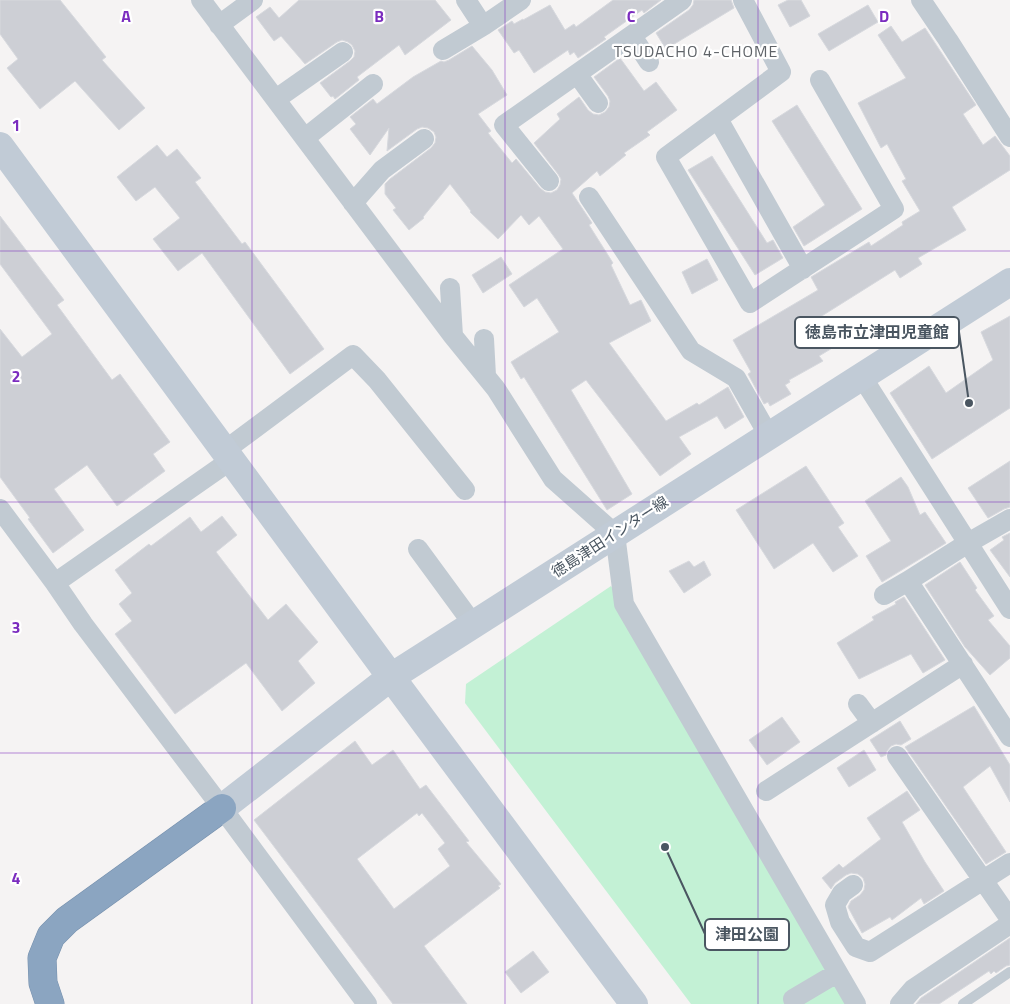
<svg xmlns="http://www.w3.org/2000/svg" width="1010" height="1004" viewBox="0 0 1010 1004" font-family="'Titillium Web','Noto Sans JP',sans-serif">
<rect width="100%" height="100%" fill="#f5f3f3"/>
<!-- green -->
<path fill="#c3f1d5" d="M611,586L839,990L848,1004H691L465,703L466,684Z"/>
<!-- building -->
<path fill="#cdcfd5" stroke="#d7d9de" fill-rule="evenodd" d="M0,0H60L106,57L102,60L145,108L119,130L75,81L40,109L7,68L18,59L0,34Z
M299,0H435L451,20L405,55L399,45L357,77L359,80L335,99L333,96L331,97L320,83L350,61L354,57L355,51L352,45L348,42L342,40L337,42L305,64L281,36L274,41L256,17L270,7L279,18Z
M613,0H661L644,13L642,10L604,37L606,39L578,58L574,52L570,55L568,50L534,73L519,50L514,53L498,30L512,21L514,24L523,19V20L550,5L565,30L574,24L576,27Z
M694,0H731L734,8L666,49L656,33L689,10L693,5Z
M788,0H801L810,16L790,27L778,5Z
M868,5L878,22L829,51L818,34Z
M891,26L902,42L925,28L976,105L963,114L983,145L995,136L1010,156V170L952,207L966,230L918,258L922,264L900,278L895,270L817,319L834,347L819,356L823,361L789,380L790,382L785,385L791,394L770,406L768,402L764,404L748,374L751,372L733,340L818,290L811,277L869,242L871,246L903,225L902,222L920,211L902,181L906,179L887,144L881,148L858,103L906,78L878,35Z
M472,46L492,70L507,95L478,114L491,131L488,133L512,163L516,159L540,188L545,192L551,193L557,190L560,185L561,179L558,174L534,143L560,119L557,114L579,97L588,110L593,114L599,115L605,112L609,107L610,101L608,96L594,77L620,58L644,91L656,82L677,110L647,132L650,135L624,153L626,155L600,176L597,171L572,193L592,223L589,225L613,263L611,265L630,305L641,300L651,321L609,343L666,421L697,403L699,405L728,387L744,417L725,429L717,416L679,437L691,454L660,476L586,380L571,390L632,494L607,510L524,377L521,379L511,362L559,332L537,298L524,307L509,285L563,249L539,216L529,225L521,215L498,239L470,212L471,211L450,184L423,217L424,218L409,230L393,210L396,208L385,194V184L390,179L431,148L435,143L436,137L434,132L428,128L422,127L417,129L387,151L389,128L370,155L350,129L356,124L350,117L373,99L377,104L413,77L441,61L444,62L449,60Z
M797,105L862,209L804,246L793,227L825,205L772,121Z
M157,145L167,157L177,149L201,178L195,182L242,244L245,242L324,349L290,374L202,253L178,271L153,239L180,218L155,187L136,201L117,177Z
M712,156L767,243L773,240L783,258L755,275L688,170Z
M0,216L64,300L57,305L112,380L120,374L170,442L153,454L165,471L117,506L87,465L54,489L84,530L53,553L28,519L30,518L0,477V329L22,357L52,334L0,264Z
M501,257L512,274L483,293L472,275Z
M707,259L718,280L692,294L682,272Z
M1010,316V408L932,459L890,393L929,366L946,393L993,360L981,332Z
M1010,461V507L1004,509L988,518L968,488Z
M806,466L844,523L838,527L858,556L833,572L813,543L774,569L736,510Z
M901,477L908,487L920,515L925,512L946,543L882,582L866,556L891,541L865,501Z
M222,516L237,535L216,552L268,620L286,604L318,642L298,661L315,683L282,711L246,663L175,714L115,634L132,621L119,604L132,593L115,570L149,544L151,546L190,517L201,532Z
M1010,533V577L990,550L1004,540L1002,537Z
M689,561L694,567L704,561L711,575L684,593L669,571Z
M960,562L977,588L975,590L994,616L988,620L1010,646V658L990,675L965,647L925,585Z
M904,597L945,660L923,673L911,654L859,679L837,643L874,620L872,617L896,604L895,602Z
M974,706L1010,765V802L990,766L963,787L1006,852L986,864L905,747Z
M782,717L800,742L767,765L749,740Z
M900,721L911,739L901,745L896,744L891,746L887,751L886,755L881,757L870,740Z
M355,741L372,765L393,750L420,789L426,785L469,841L466,842L501,884L498,886L500,888L424,946L467,1004H393L254,820ZM417,813L419,816L422,813L445,843L438,849L450,866L394,909L357,859Z
M864,750L876,770L849,787L837,768Z
M907,791L920,810L902,822L925,862L944,891L924,904L921,898L892,920L890,917L862,933L848,907L851,901L860,895L864,890L865,884L863,878L858,874L851,873L846,875L835,883L831,889L822,878L839,864L843,868L881,839L867,818Z
M1010,938V965L1006,966L996,973L994,971L991,974L989,971L939,1004H916L921,998Z
M533,951L549,972L521,993L505,972Z"/>
<g fill="none" stroke-linecap="round" stroke-linejoin="round">
<!-- highway casing -->
<g stroke="#7690ad" stroke-width="29">
<path id="highway" d="M50,1004L43,983L42,958L51,936L67,920L222,808"/>
</g>
<!-- lane -->
<path stroke="#c1cad2" stroke-width="10" d="M963,1004L1010,972"/>
<!-- street -->
<path stroke="#c1cad2" stroke-width="20" d="M201,0L453,336L496,389L553,479L615,534L624,604L856,1004
M466,0L483,26L521,0
M743,0L781,72L666,157L750,303L894,209L820,80
M921,0L948,40L1010,137
M219,25L253,0
M632,36L649,62
M443,50L483,26
M577,74L598,103
M276,99L343,52
M718,119L803,269
M305,138L373,84
M549,181L504,125L682,0
M589,197L691,351L736,378L769,436
M353,203L382,170L424,139
M450,288L453,336
M484,339L486,376
M862,377L1010,609
M224,451L353,355L377,380L465,490
M0,509L55,583L83,624L222,808L367,1004
M1010,519L968,543L908,581L1010,737
M418,549L473,624
M55,583L231,460
M884,595L908,581
M858,704L872,723
M897,756L1010,919
M766,791L963,664
M853,885L842,893L835,905L840,922L856,947L870,952L1010,863
M795,1004L793,999L837,973
M900,1004L913,989L1010,924"/>
<!-- secondary -->
<path stroke="#c1cbd6" stroke-width="28" d="M0,146L391,677L634,1004
M222,808L391,677L1010,282"/>
<!-- highway -->
<use href="#highway" stroke="#8ba5c1" stroke-width="28"/>
</g>
<!-- grid -->
<path fill="none" stroke="#7b2cbf" stroke-width="1" stroke-opacity="0.55" d="M252,0V1004M505,0V1004M758,0V1004M0,251H1010M0,502H1010M0,753H1010"/>
<g text-anchor="middle" stroke-width="4.5" stroke-linejoin="round" paint-order="stroke">
<!-- street labels -->
<g font-size="15" fill="#4a5661" stroke="#fff">
<text transform="translate(610 537) rotate(-33)" y="5">徳島津田インター線</text>
</g>
<!-- neighbourhood labels -->
<g font-size="16" letter-spacing="1" fill="#5f6368" stroke="#fff">
<text x="696" y="57">TSUDACHO 4-CHOME</text>
</g>
</g>
<g font-size="16" text-anchor="middle" font-weight="bold" fill="#7b2cbf" stroke="#fff" stroke-width="4.5" stroke-linejoin="round" paint-order="stroke">
<text x="126" y="22">A</text>
<text x="379" y="22">B</text>
<text x="631" y="22">C</text>
<text x="884" y="22">D</text>
<text x="16" y="131">1</text>
<text x="16" y="382">2</text>
<text x="16" y="633">3</text>
<text x="16" y="884">4</text>
</g>
<!-- callouts -->
<path fill="none" stroke="#4a5661" stroke-width="2" d="M969 403L959 332M665 847L705 934"/>
<g fill="#4a5661" stroke="#fff" stroke-width="2">
<circle cx="969" cy="403" r="5"/>
<circle cx="665" cy="847" r="5"/>
</g>
<g fill="#fff" stroke="#4a5661" stroke-width="2">
<rect x="795" y="317" width="164" height="31" rx="5"/>
<rect x="705" y="919" width="84" height="31" rx="5"/>
</g>
<g font-size="16" text-anchor="middle" font-weight="bold" fill="#4a5661">
<text x="877" y="338">徳島市立津田児童館</text>
<text x="747" y="940">津田公園</text>
</g>
</svg>
